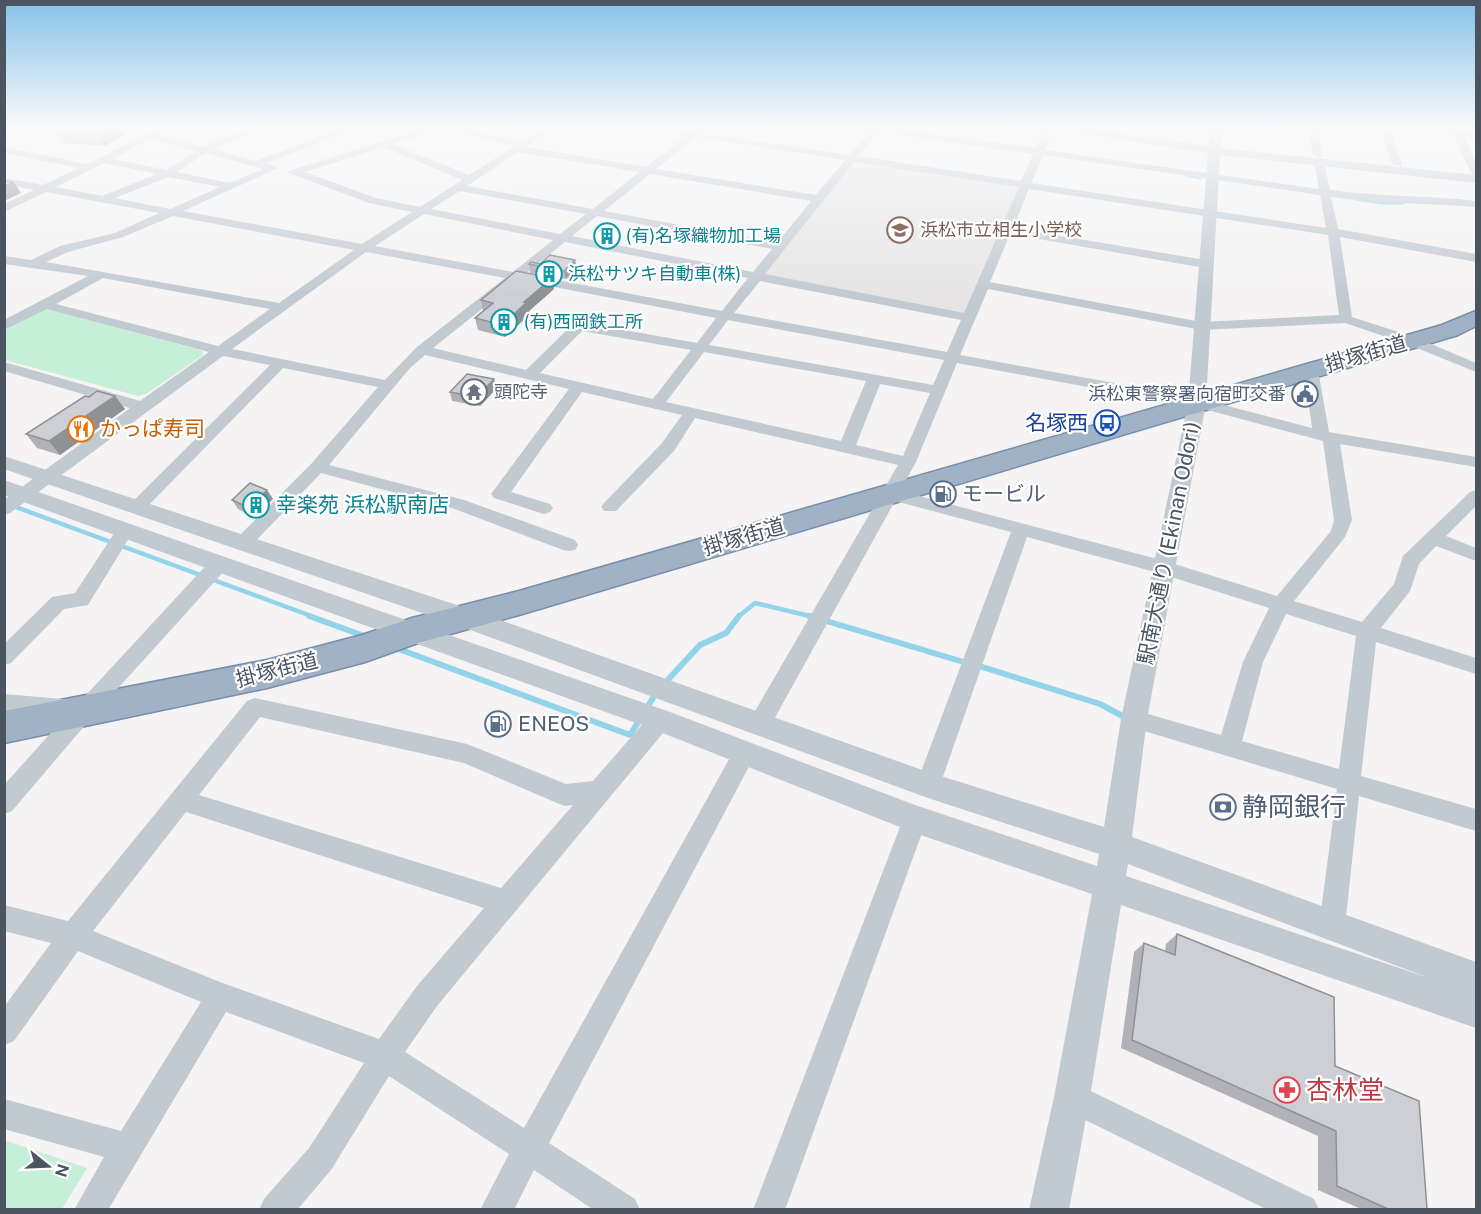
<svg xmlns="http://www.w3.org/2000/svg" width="1481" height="1214" viewBox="0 0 1481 1214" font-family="'Public Sans','Noto Sans JP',sans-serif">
<rect width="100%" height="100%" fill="#f5f3f3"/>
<!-- education -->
<path fill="#e6e4e5" d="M854,161L1020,186L964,315L764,275Z"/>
<!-- green -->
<path fill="#c5efd7" d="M49,309L203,351V355L146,394L138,396L5,360L4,330L42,310Z
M4,1140L87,1168L62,1209H5Z"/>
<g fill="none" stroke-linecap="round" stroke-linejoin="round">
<!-- stream-far2 -->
<path stroke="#94d4ea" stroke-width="3" d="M1186,175L1200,178
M1356,199L1381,203H1403"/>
<!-- stream-far1 -->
<path stroke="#94d4ea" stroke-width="4.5" d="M13,506L314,617
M738,617L755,603L814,617"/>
<!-- stream -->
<path stroke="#94d4ea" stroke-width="6" d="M309,616L367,637
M809,616L814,617
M823,620L967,663
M396,648L630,735L640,719
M976,665L1100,704L1128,719
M664,684L700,645L726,633L739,616
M645,711L656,693"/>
<!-- trunk casing -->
<g stroke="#788eaa" stroke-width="3">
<path id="trunk" d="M1476,311V326L1458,335L519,615L418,643L365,662L267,688L4,743V711L267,660L362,635L412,618L519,591L1442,325Z"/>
</g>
<!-- minor -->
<path fill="#c1c9d1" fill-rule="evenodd" d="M162,126H175L159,135L203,147C226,136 249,126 275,126L234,139L213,149L256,161L347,126H362L267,163L278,168L183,211L362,244L412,212L369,203L286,172L430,126H455L521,142L545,126H557L526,147L646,167L686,136L635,126H660L692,131L698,126H709L702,133L849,155L867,134L829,126H883L1036,148L1045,126H1055L1045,150L1319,189L1314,162L1319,159L1324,162L1330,190C1380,197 1427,195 1476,201V207C1428,203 1380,204 1331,197L1338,229L1476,254V262L1340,237L1352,317L1417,338L1476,363V372L1407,344L1345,323L1201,330L988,289L960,355L1197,398L1312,428L1304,370L1311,366L1318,370L1329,432L1476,457V467L1340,444L1352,520L1345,537L1294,601L1362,622L1394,584L1403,556L1470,492L1476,490V506L1446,536L1476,548V561L1436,546L1419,564L1410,591L1381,628L1476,658V674L1376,642L1361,776L1476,809V831L1359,796L1345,926L1341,935L1332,939L1323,935L1319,926L1337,789L1134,728L1126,726L1123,719L1126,712L1134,710L1221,735L1243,662L1269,608L1162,574L1027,537L940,785L936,792L928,795L920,792L916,785L1011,532L895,501L767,732L759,734L751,732L748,725L751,718L898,465L695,418L674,451L616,511H604L601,507L604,503L662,443L682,415L582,392L511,492L550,504L553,508L550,512L544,514L494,498L491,494L569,389L425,355L410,368L329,465L464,500L575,540L578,545L575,550L569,551L563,550L452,508L321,473L249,548L243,549L237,548L234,543L237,538L312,463L378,387L283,368L144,510H132L129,506L132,502L270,365L223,356L10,513L4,515V500L130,408L4,371V362L140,401L209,352L47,309L4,330V320L88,276L4,264V256L31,260L60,246L115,233L159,213L46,192L4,212V204L34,190L4,184V178L43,185L78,168L4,153V147L87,164ZM442,129L515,146L469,175L393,144ZM878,132L1033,154L1021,181L859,156ZM696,137L845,160L816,195L656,169ZM151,139L196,151L167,170L112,159ZM383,147L462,180L420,207L376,198L305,172ZM518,152L639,172L593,209L467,186ZM206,153L263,169L230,183L177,172ZM1043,155L1320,195L1326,228L1031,183ZM854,162L1019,187L964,313L765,274ZM104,163L157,174L102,196L56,187ZM650,174L811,201L777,243L604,211ZM169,177L220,187L170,209L115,198ZM1029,189L1328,235L1339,315L1201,322L990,282L1010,234L1205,268L1211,264L1205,260L1013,228ZM460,191L586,214L560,234L431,209ZM424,214L553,240L513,272L375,246ZM173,216L354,250L279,303L46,262L68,252L123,237ZM597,216L772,249L753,272L572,236ZM565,242L748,278L722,311L525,274ZM366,252L505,278L417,347L385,380L232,349ZM103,278L270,309L218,346L56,304ZM518,280L716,318L697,343L579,322L574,323L526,370L433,348ZM760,281L961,320L947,352L734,313ZM728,320L944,360L933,385L709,345ZM582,331L691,350L653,399L540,373ZM704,352L866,381L841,441L666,402ZM957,363L1196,407L1323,441L1334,520L1331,531L1277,596L1165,561L900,491L916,462ZM880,384L930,393L903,456L856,445ZM1286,614L1356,636L1339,769L1242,741L1263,662Z
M1309,126H1319L1322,158L1313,156Z
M1379,126H1389L1402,164L1401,166L1392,164Z
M1400,126L1451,129L1449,126H1459L1461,130L1476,132V138L1464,136L1476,163V176L1471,173L1453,135Z
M125,524L131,526L134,530L88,605L64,609L11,663L4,665V644L52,597L75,593L119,526Z
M219,557L226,559L228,564L226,569L92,717L12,811L4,814V785L66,716L4,712V694L63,699L71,702L74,708L212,559Z
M255,698L467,744L566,784L593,781L652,713L660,711L668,713L671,720L668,727L437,1006L405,1052L524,1128L737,745L745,742L753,745L756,752L753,759L549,1143L635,1199L640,1210H594L534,1170L514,1210H480L509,1154L389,1076L331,1170L297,1210H259L264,1199L309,1148L364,1063L226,1012L108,1210H74L104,1157L4,1129V1099L121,1131L201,1002L78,951L14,1041L4,1045V1007L51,943L4,931V905L68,921L247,701ZM260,717L464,763L557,803L565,806L573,805L501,888L199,795ZM186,812L484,908L417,986L379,1039L220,982L93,931Z
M915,808L923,811L927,819L785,1210H753L903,819L907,811Z
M1072,1082L1314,1199L1319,1210H1268L1061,1108L1057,1097L1061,1086Z"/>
<!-- tertiary -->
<path fill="#c1c9d1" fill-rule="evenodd" d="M1043,126H1074L1209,146V126H1221V148L1476,175V183L1220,155L1206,403L1147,719L1132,837L1476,962V1028L1121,905L1090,1097L1069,1210H1029L1054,1097L1092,894L915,833L650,728L4,495V480L670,712L915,805L1097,866L1099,854L928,798L454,624L4,469V456L472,610L928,772L1104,827L1121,719L1188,403L1208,153L1049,129ZM1128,864L1429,978L1126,876Z"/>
<!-- trunk -->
<use href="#trunk" fill="#a0b2c6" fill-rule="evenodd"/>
</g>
<!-- wall -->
<path fill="#b0b2b7" d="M67,126H126L129,132L105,146L63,143L57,132Z
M529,264H540L577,268L566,279L530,273Z
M552,278L554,289L529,311L530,314L505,337L478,330L475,318L483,311L481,300Z
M497,388L480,406L452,401L450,392Z
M115,396L125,409L60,455L37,448L26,434L89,397Z
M273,499L254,517L238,509L232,500Z
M1177,934L1335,1066L1427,1209H1361L1318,1190V1136L1121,1048L1134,952L1144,943L1165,951L1166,944Z"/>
<!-- shaded-wall -->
<path fill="#909195" d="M113,126H126L129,132L105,146L99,135Z
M14,182L21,193L4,201V186Z
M575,260L577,268L566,279L564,271Z
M552,278L554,289L529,311L530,314L505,337L502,325L524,302Z
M494,379L497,388L480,406L477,397Z
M115,396L125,409L60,455L49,441Z
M267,490L273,499L254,517L249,508Z"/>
<!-- building -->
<path fill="#cdcfd5" stroke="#909195" stroke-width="1.5" d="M67,126H113L99,135L57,132Z
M4,181L14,182L4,186Z
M550,255L575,260L564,271L529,264L531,262L540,264Z
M516,271L552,278L524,302H527L502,325L475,318L493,303L481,300Z
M467,374L494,379L477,397L450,392Z
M97,391L115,396L49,441L26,434L85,396L89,397Z
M250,483L267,490L249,508L232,500Z
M1177,934L1334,997L1335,1066L1419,1101L1427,1209H1388L1337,1186L1336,1131L1132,1040L1144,943L1175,955Z"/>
<!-- sky -->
<linearGradient id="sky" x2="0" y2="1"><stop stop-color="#86c1e9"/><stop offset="0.43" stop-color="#fafafa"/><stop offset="1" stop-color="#fafafa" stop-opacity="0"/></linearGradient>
<rect width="1481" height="296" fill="url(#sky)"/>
<!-- icons -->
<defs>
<g id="school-ring" transform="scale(1.35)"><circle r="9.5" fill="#fff" stroke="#8d6e63" stroke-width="1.5"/><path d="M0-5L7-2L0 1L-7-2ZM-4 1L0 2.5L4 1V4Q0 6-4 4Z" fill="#8d6e63"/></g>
<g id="building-ring" transform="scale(1.35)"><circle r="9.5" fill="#fff" stroke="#0f9aa8" stroke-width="1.5"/><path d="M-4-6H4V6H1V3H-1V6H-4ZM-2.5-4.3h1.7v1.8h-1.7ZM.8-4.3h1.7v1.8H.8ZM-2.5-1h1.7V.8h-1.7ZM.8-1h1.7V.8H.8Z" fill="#0f9aa8"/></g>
<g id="temple-ring" transform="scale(1.35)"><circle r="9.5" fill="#fff" stroke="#6b7280" stroke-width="1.5"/><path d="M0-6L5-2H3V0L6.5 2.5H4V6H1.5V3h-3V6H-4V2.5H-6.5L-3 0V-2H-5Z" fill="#6b7280"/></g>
<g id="civic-ring" transform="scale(1.35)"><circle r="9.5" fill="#fff" stroke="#5c6f8a" stroke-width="1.5"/><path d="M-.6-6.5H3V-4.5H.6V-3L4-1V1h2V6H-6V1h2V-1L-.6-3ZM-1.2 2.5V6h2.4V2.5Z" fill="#5c6f8a"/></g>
<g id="bus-ring" transform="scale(1.35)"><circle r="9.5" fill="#fff" stroke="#1a4fb4" stroke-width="1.5"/><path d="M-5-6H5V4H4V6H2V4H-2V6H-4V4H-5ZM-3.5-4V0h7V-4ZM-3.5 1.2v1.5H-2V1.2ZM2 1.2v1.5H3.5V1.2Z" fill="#1a4fb4"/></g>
<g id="restaurant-ring" transform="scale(1.35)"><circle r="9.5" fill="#fff" stroke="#e8710a" stroke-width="1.5"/><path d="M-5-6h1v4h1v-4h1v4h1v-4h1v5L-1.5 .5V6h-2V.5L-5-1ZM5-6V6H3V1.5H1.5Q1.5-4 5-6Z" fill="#e8710a"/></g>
<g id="fuel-ring" transform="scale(1.35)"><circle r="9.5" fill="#fff" stroke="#5c6f8a" stroke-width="1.5"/><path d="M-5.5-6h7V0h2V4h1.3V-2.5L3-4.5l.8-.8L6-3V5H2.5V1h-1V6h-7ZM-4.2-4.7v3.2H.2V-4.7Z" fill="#5c6f8a"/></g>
<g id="bank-ring" transform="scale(1.35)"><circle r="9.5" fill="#fff" stroke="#5c6f8a" stroke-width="1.5"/><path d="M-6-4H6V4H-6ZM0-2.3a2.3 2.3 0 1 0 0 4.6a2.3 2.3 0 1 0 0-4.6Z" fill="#5c6f8a"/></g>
<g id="pharmacy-ring" transform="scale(1.35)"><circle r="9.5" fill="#fff" stroke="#e0444e" stroke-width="1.5"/><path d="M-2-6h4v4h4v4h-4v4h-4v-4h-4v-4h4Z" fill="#e0444e"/></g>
</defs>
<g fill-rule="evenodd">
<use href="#school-ring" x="900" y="230"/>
<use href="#building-ring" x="607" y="236"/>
<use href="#building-ring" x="549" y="274"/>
<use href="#building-ring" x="504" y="322"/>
<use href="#temple-ring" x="474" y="392"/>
<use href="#civic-ring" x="1305" y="394"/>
<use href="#bus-ring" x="1107" y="423"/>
<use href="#restaurant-ring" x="81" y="429"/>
<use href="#fuel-ring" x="943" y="494"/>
<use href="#building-ring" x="256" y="505"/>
<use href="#fuel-ring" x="498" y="724"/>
<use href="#bank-ring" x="1223" y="807"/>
<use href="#pharmacy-ring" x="1287" y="1090"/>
</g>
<g text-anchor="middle" stroke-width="4.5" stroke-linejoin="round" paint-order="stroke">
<!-- far-education labels -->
<g font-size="18" fill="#785e54" stroke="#fff" text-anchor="start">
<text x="920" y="236">浜松市立相生小学校</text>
</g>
<!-- far-culture labels -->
<g font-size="18" fill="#0d838f" stroke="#fff" text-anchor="start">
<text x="626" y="242">(有)名塚織物加工場</text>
<text x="568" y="280">浜松サツキ自動車(株)</text>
<text x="524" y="328">(有)西岡鉄工所</text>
</g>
<!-- far-worship labels -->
<g font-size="18" fill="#5b616d" stroke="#fff" text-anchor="start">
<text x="494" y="398">頭陀寺</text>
</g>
<!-- far-service labels -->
<g font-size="18" fill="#4e5e75" stroke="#fff" text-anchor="end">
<text x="1286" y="400">浜松東警察署向宿町交番</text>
</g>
<!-- street labels -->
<g font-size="21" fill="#4b5560" stroke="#fff">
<text transform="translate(1366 354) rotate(-16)" y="7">掛塚街道</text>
<text transform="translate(744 537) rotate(-16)" y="7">掛塚街道</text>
<text transform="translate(1169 543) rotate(-79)" y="7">駅南大通り (Ekinan Odori)</text>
<text transform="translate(277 670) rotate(-14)" y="7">掛塚街道</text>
</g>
<!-- transit labels -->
<g font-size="21" fill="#164399" stroke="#fff" text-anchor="end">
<text x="1088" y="430">名塚西</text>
</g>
<!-- food labels -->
<g font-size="21" fill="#c56008" stroke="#fff" text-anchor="start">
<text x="100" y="436">かっぱ寿司</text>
</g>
<!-- service labels -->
<g font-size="21" fill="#4e5e75" stroke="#fff" text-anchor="start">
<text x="962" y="501">モービル</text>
<text x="518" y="731">ENEOS</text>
</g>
<!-- culture labels -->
<g font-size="21" fill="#0d838f" stroke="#fff" text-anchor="start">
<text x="276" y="512">幸楽苑 浜松駅南店</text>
</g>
<!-- near-service labels -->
<g font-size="26" fill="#4e5e75" stroke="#fff" text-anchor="start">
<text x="1242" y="816">静岡銀行</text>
</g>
<!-- near-health labels -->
<g font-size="26" fill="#be3a42" stroke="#fff" text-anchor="start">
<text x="1306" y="1099">杏林堂</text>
</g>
</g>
<!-- border -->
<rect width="1481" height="1214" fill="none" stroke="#4b5560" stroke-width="12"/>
<!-- north arrow -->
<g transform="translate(48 1166) rotate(108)" stroke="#ffffff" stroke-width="4.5" paint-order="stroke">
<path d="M0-4.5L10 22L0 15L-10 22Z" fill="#4b5560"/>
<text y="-9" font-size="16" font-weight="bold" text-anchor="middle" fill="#4b5560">N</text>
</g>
</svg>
